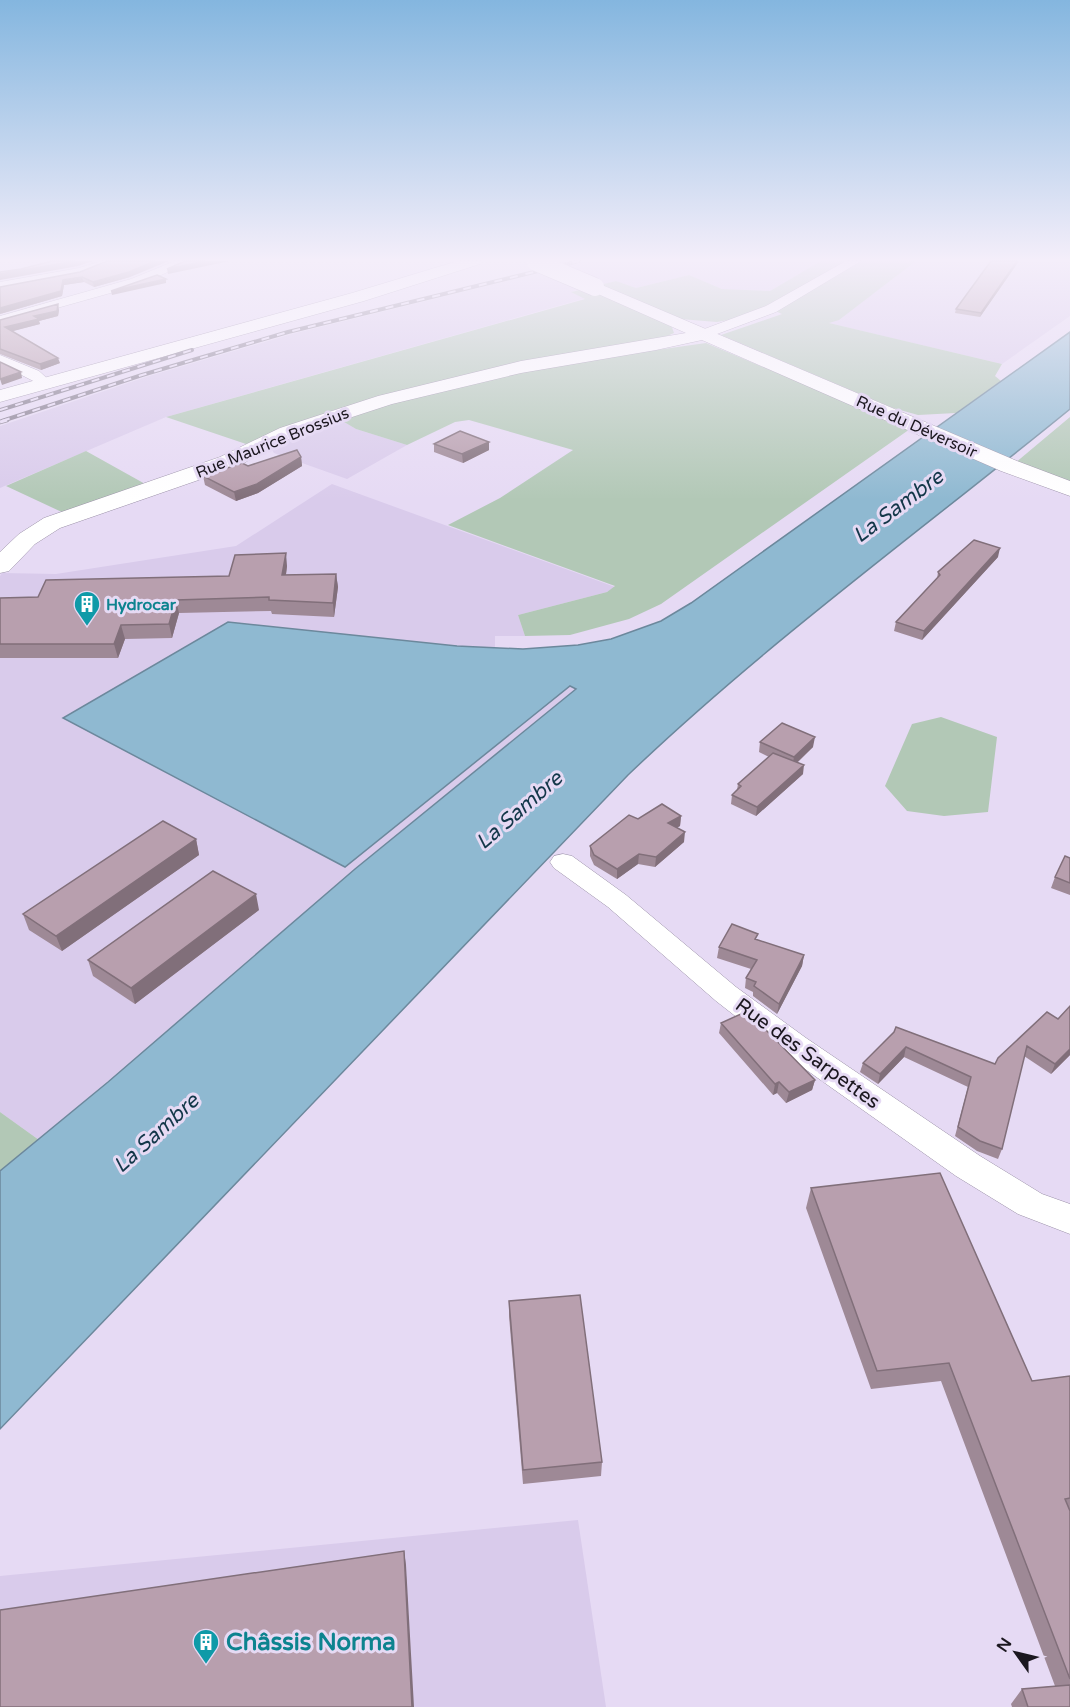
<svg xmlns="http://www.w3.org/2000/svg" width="1070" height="1707" viewBox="0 0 1070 1707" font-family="'Varela Round',sans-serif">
<rect width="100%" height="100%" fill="#e6daf4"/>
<!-- built -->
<path fill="#d9cbeb" d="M588,261H821L770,291L722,289L689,275L636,288L616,281L572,291L586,298L166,417L0,488V426L146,377L292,334Z
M916,261H1070V316L1002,364L828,323L839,319Z
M339,419L356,429L407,445L347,479L274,453L270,447L276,442Z
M332,484L615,587L607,592L518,615L525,636H495V648L457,646L576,689L355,869L39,1140L0,1112V576L2,573L56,574L236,546Z
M578,1520L606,1707H0V1576Z"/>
<!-- green -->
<path fill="#b2c8b6" d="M821,261H847L746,317L717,322L680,319L599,285L616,281L636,288L689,275L722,289L770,291Z
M855,261H916L839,320L829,323L1002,364L995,376L1001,381L956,413L918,415L893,408L721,335L782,314L771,309Z
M588,288L670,322L674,333L654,342L383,396L334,410L246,444L166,417L585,299L571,292Z
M706,343L910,429L661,604L629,619L570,635L525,636L518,615L607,592L615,586L448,525L500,498L573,450L469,420L455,422L407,445L356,429L339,419C368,410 397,399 426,392C518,369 612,356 706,343Z
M1070,417V483L1014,464Z
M86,451L147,485L66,514L6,486Z
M941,717L997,737L988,812L944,816L907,811L885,786L912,724Z
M0,1112L39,1140L0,1171Z"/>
<!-- water -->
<path fill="#8fb9d1" stroke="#6c889c" stroke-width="1.5" d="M1070,332V409C922,530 766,643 628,775L0,1429V1171L108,1082L355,869L576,689L570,686L345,867L63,718L228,622L457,646L523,649L578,645L611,639L661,621L691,603Z"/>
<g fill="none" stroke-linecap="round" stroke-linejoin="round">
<!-- minor casing -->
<g stroke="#9a90a7" stroke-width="1">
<path id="minor" d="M101,261H120L81,275L0,290V282L79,268Z
M175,261H192L139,285L0,324V316L131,279Z
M846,261H861L776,312L709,337H699L697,334L699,331L766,306Z
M0,355L39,371L52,383L45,387L0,364Z
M563,854L572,856L626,895L736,987L806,1038L980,1156L1042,1194L1070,1204V1234L1018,1214L956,1176L784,1054L716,1001L608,907L554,868L550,862L554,856Z"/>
</g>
<!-- tertiary casing -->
<g stroke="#9a90a7" stroke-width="1">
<path id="tertiary" d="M458,261H483L480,264L364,301L0,402V390L352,293Z
M595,282L1017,461L1070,481V496L1001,471L702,340L656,350L521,373L392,404L294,436L236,467L60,528L35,544L9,571L0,573V552L19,534L44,518L220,457L280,428L378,396L521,361L686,333L589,290L587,287L589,284Z"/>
</g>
<!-- minor -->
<use href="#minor" fill="#fff" fill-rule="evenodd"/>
<!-- tertiary -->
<use href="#tertiary" fill="#fff" fill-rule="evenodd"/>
<!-- rail-far1 casing -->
<g stroke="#867e90" stroke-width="4">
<path id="rail-far1" d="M0,410L192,350
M2,421L142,375L288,332L579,261"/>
</g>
<!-- rail casing -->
<g stroke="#867e90" stroke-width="4.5">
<path id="rail" d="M0,422L7,420"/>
</g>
<!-- rail-far1 -->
<use href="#rail-far1" stroke="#e6daf4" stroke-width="2" stroke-dasharray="8" stroke-linecap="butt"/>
<!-- rail -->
<use href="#rail" stroke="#e6daf4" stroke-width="3" stroke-dasharray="10" stroke-linecap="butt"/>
<!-- tertiary-bridge casing -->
<g stroke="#9a90a7" stroke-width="19" stroke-linecap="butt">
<path id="tertiary-bridge" d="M536,262L595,287"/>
</g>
<!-- tertiary-bridge -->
<use href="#tertiary-bridge" stroke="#fff" stroke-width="18"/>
</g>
<!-- wall -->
<path fill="#9e8996" d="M1019,261L980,317L955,313L956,309Z
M80,272L130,277L94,287L84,282L64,285L62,296L0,314Z
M59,310L58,316L39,321L40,324L12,331L60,363L41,370L0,354V320Z
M489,442V450L463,463L434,452V444Z
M301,457L302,466L258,493L236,501L205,485L203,476L248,466Z
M998,557L922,640L894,631L896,622L937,579L938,572Z
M287,566L286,575L336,574L338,587L334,617L272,614L271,611L179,613L172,638L125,639L118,658H0V598L38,597L229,576Z
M760,742L813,747L797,763L803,774L756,816L731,804L732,795L737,790L738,784L769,757L759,752Z
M681,816L680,826L676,828L684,842L655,867L638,864L617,879L594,865L590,856V846L638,819Z
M196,839L199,855L62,951L29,930L23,914Z
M1070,858V895L1051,888L1055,877Z
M259,910L135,1004L93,976L88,960Z
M757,940L804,955L802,966L777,1014L753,996V992L745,988L746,978L751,969L717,958L719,947Z
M1047,1012L1070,1055L1051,1074L1024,1056L1002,1149L998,1159L977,1151L955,1136L968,1087L904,1057L878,1084L860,1072L863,1063L894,1032L995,1064Z
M721,1023L815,1080L812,1090L786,1103L777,1093L773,1095L719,1033Z
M811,1188L1032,1381L1070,1376V1707H1012L1011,1704L1022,1689L1055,1686L941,1381L871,1389L806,1208Z
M509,1301L602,1462L601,1476L523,1484L509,1316Z"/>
<!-- shaded-wall -->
<path fill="#816f7a" d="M75,261H93L78,266L0,280V274Z
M155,261H169L130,277L94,287L93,282Z
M205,261H230L168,274L167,269Z
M1017,261H1019L980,317L981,313Z
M82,277L84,282L64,285L62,296L0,314V308L63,280Z
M166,279V283L112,295L111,291Z
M58,304L59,310L58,316L39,321L40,324L6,333L5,327Z
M58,358L60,363L41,370L40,364Z
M21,372L22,378L2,385L0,379Z
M489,442V450L463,463L462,454Z
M301,457L302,466L258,493L236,501L234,492Z
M1000,548L998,557L922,640L924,631Z
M286,553L287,566L284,588L282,575Z
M336,574L338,587L334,617L333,603Z
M176,600L179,613L172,638L169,624Z
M121,625L125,639L118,658L114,644Z
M815,737L813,747L792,767L794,757Z
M804,765L803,774L756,816L757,807Z
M681,816L680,826L667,833L668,823Z
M685,832L684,842L655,867L656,857Z
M196,839L199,855L62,951L56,936Z
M639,854L638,864L617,879V869Z
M256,894L259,910L135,1004L131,988Z
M804,955L802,966L777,1014L779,1004Z
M906,1047L904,1057L878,1084L880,1074Z
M1070,1049V1055L1051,1074L1055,1064Z
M815,1080L812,1090L786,1103L789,1092Z
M779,1082L777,1093L773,1095L775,1084Z
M404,1551L406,1565L414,1707H412Z"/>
<!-- building -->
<path fill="#b89fae" stroke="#816f7a" stroke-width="1.5" d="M52,261H75L0,274V272L21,269Z
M107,261H155L129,272L93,282L82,277L63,280L61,291L0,308V287L80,272Z
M185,261H205L167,269Z
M991,261H1017L981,313L956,309Z
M157,275L166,279L111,291Z
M58,304L57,311L34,316L39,319L5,327L58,358L40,364L0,349V320Z
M0,362L21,372L0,379Z
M460,431L489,442L462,454L434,444Z
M297,450L301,457L257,484L234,492L203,476L242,463L248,466Z
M974,540L1000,548L924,631L896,622L940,575L938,572Z
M286,553L282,575L336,574L333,603L269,600V597L176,600L169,624L121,625L114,644H0V598L38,597L46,580L229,576L235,555Z
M782,723L815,737L794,757L760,742Z
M773,753L804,765L757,807L732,795L741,786L738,784Z
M662,804L681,816L668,823L685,832L656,857L639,854L617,869L594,855L590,846L629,815L638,819Z
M163,821L196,839L56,936L23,914Z
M1065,856L1070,858V883L1055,877Z
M213,871L256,894L131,988L88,960Z
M732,924L758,934L755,939L804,955L779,1004L754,986L756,982L746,978L757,960L719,947Z
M1070,1006V1049L1055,1064L1027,1046L1002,1149L980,1141L958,1127L971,1077L906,1047L880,1074L863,1063L894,1032L896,1027L995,1064L998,1058L1047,1012L1058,1019Z
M743,1013L766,1030L815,1080L789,1092L779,1082L775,1084L721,1023Z
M940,1173L1032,1381L1070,1376V1498L1065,1499L1070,1511V1679L949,1363L877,1371L811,1188Z
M580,1295L602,1462L523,1470L509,1301Z
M404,1551L412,1707H0V1610Z
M1070,1685V1707H1028L1022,1689Z"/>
<!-- sky -->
<linearGradient id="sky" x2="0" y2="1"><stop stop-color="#84b6df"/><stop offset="0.52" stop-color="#f4eefa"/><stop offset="1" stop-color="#f4eefa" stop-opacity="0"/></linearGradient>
<rect width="1070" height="500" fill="url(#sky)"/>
<!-- icons -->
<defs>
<g id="building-pin" transform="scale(1.35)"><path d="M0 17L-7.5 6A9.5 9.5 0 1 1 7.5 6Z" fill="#0f9aa8" stroke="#e6daf4"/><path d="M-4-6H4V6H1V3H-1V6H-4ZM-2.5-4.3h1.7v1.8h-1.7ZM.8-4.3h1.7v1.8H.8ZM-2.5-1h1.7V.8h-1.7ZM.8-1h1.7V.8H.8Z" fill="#fff"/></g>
</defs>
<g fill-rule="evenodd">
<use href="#building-pin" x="87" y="604"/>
<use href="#building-pin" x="206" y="1642"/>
</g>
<g text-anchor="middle" stroke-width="6" stroke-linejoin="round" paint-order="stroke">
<!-- far-street labels -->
<g font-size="16" fill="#1b171f" stroke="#e6daf4">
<text transform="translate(917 426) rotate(24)" y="6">Rue du Déversoir</text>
<text transform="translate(272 442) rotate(-22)" y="6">Rue Maurice Brossius</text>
</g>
<!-- far-culture labels -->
<g font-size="16" font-weight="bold" fill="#0d838f" stroke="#e6daf4" text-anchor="start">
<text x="106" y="610">Hydrocar</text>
</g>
<!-- street labels -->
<g font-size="20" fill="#1b171f" stroke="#e6daf4">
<text transform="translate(808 1053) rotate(36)" y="7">Rue des Sarpettes</text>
</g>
<!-- water labels -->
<g font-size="21" font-style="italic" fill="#133749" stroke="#e6daf4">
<text transform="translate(898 506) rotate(-37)" y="7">La Sambre</text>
<text transform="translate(519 810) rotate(-41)" y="7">La Sambre</text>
<text transform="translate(156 1133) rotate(-42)" y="7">La Sambre</text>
</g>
<!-- near-culture labels -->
<g font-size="24" font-weight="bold" fill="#0d838f" stroke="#e6daf4" text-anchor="start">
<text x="226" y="1650">Châssis Norma</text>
</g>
</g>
<!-- north arrow -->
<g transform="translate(1016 1653) rotate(304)" stroke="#e6daf4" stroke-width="4.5" paint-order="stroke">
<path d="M0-4.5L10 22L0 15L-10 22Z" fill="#1b171f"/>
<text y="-9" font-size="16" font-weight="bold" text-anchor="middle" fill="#1b171f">N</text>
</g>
</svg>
